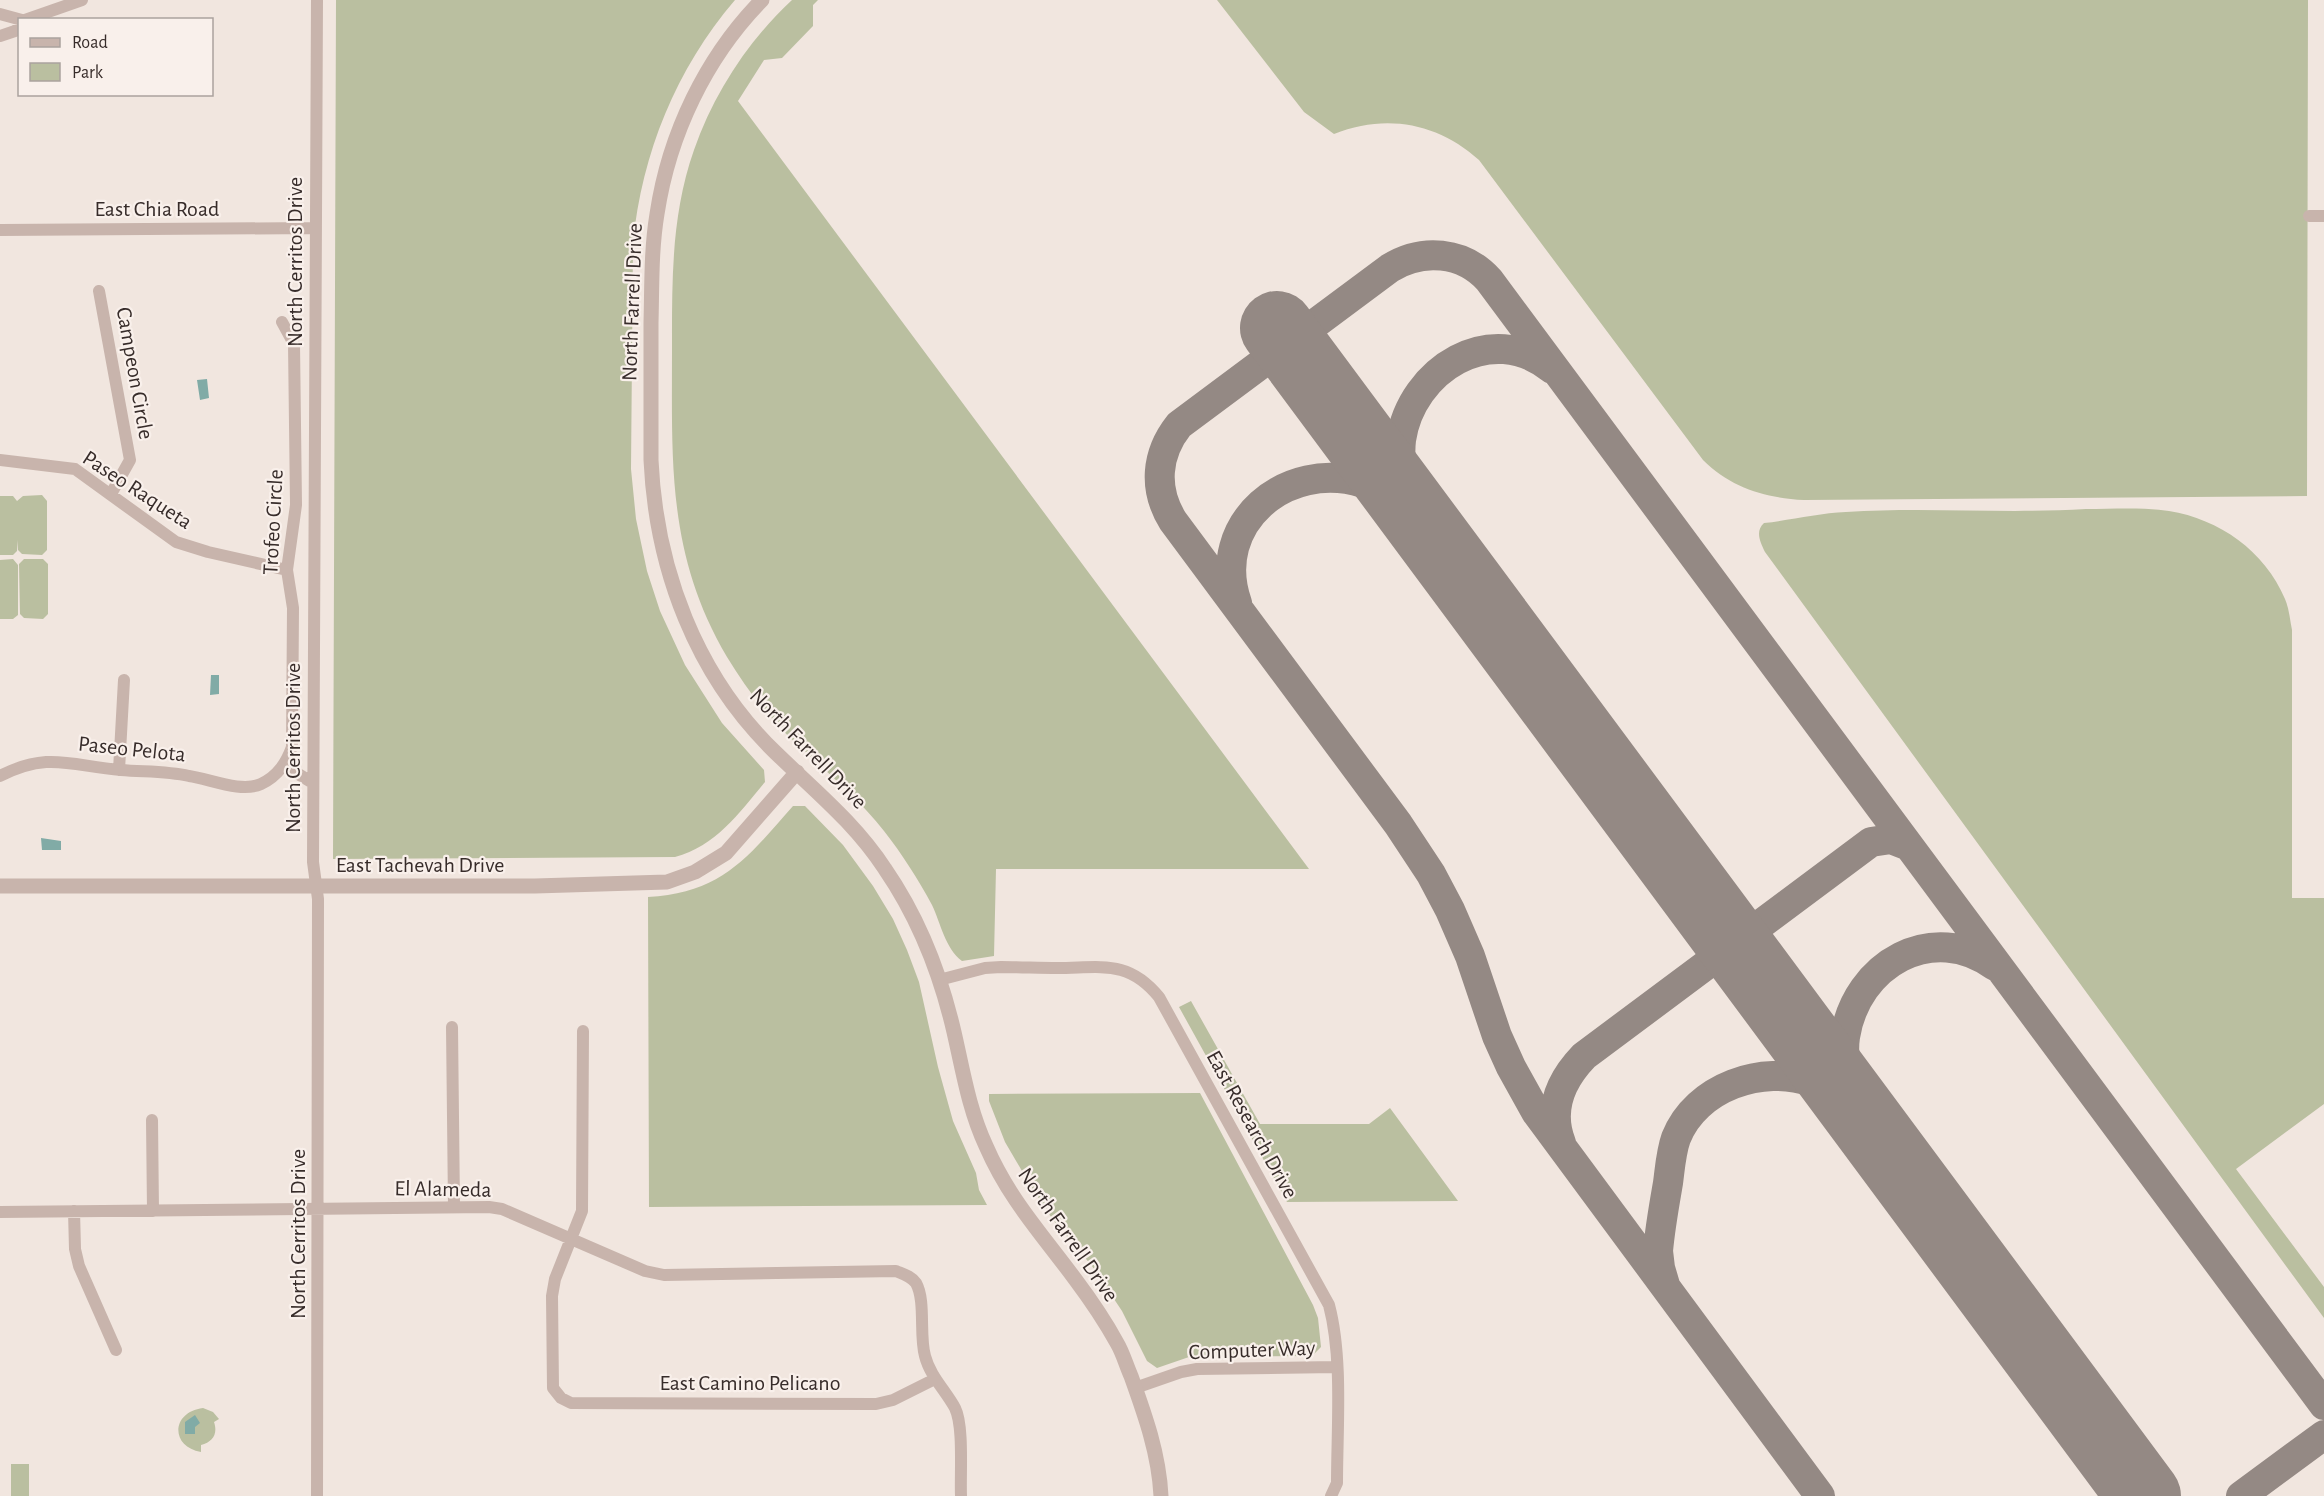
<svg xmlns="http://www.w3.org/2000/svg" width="2324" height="1496" viewBox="0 0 2324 1496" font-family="'Alegreya Sans',sans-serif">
<rect width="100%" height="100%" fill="#f1e6df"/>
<!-- green -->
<path fill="#babfa0" d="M336,0H735C676,69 642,153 633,243L631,469L636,519L647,571L660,611L685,665L722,723L764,770L765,782C739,813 716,846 675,857L333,859Z
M792,0H818L813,5V26L782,58L764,60L738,101L1309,869H996L994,956L962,961C945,948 941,924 932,905C918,879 902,854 884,831C859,799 829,774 799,746C771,721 747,690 727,657C667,555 672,463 672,350C672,282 671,215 694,150C714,93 748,41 792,0Z
M1217,0H2308L2307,496L1804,500C1766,498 1731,488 1703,460L1479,160C1438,123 1386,113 1334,134L1304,112Z
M42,495L47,501V550L42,555L22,554L18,550V540L17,551L13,555H0V496H13L17,501L23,496Z
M2086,509C2113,509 2142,507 2169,511C2219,519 2265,551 2285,599C2289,608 2290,620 2292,630V898H2324V1104L2236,1169L2324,1287V1318L1765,552C1760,542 1755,531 1764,523C1792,520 1819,513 1846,512C1926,507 2006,514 2086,509Z
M13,559L18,565V615L13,619H0V560Z
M24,559H43L48,564V614L43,619L24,618L20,614L19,564Z
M793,806H805L843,845L873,886L893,919L907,950L919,982L938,1067L953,1121L976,1173L979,1190L987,1205L649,1207L648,897C722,893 748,857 793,806Z
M1191,1001L1260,1124H1369L1390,1108L1458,1201L1287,1202L1179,1007Z
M1200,1093L1313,1305L1318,1318L1321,1347L1312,1356L1189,1357L1157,1368L1147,1361L1122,1311L1092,1266L1053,1220L1032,1188L1005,1142L989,1101V1094Z
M203,1408L213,1412L219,1419L214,1422C218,1434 213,1442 201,1445V1452C170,1447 171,1412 203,1408Z
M11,1464H29V1496H11Z"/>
<!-- water -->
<path fill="#81aba6" d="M207,379L209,398L200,400L197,380Z
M211,675H219V694L210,695Z
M41,838L61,841V850H42Z
M195,1415L200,1423L195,1427V1434H185V1422Z"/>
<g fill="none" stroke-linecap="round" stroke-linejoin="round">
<!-- taxiway -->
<path stroke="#948984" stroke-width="30" d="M1419,515C1406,492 1398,467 1401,440C1411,370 1491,319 1552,369
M1237,603C1209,523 1287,459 1363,483C1388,491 1404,508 1423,524
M1863,1116C1852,1091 1841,1065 1845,1037C1856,964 1933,920 1995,966
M1561,1143C1548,1110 1560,1081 1584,1056L1871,842L1891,839L1909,846
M1665,1285L1660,1268L1658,1251C1660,1228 1664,1206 1668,1183C1670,1168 1671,1152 1676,1138C1696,1087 1763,1064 1812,1082C1833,1090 1849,1105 1865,1119
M1820,1496L1536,1112L1511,1067L1497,1036L1470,956L1450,910L1431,874L1398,824L1173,521C1153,489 1156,454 1179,425L1390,268C1422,248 1463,251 1489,280L2324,1405
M2241,1496L2324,1435"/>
<!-- runway -->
<path stroke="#948984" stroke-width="74" d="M1277,328L2144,1496"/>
<!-- minor -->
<path stroke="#c8b4ac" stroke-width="12" d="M317,0L313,862L318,899L317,1496
M0,14L22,20
M25,20L82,0
M0,36L15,31L20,27
M2309,216H2324
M0,230L315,228
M99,291L130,460L111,494
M0,460L75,469L176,542L208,552L287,570
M285,766L313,783
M119,770L124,680
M0,776C49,751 71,766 121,770C144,772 167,771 189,776C210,779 241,793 261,784C278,776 286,763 292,747L293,608L287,570L296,505L294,344L282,322
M939,980L985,968L1001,967C1020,967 1039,968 1057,968C1101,968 1128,959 1159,997L1329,1305C1343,1358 1337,1428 1337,1483L1331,1496
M452,1027L454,1207
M583,1031L582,1211L555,1279L552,1296L553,1388L561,1398L571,1403L876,1404L893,1400L935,1379
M152,1120L153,1211
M74,1211L75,1249L79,1266L116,1350
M0,1212L489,1207L502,1209L645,1271L664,1275L896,1271C903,1274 911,1276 916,1283C926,1301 919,1335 925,1356C930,1376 946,1391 955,1408C964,1426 960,1475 961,1496
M1135,1388L1181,1372L1197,1369L1336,1367"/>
<!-- tertiary -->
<path stroke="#c8b4ac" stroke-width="15" d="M762,0C706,57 669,134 657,214C651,250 652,286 651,323C651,369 651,414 651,460C656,569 696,676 776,753C815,791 855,823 885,869C918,917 941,976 954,1032C963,1071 969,1110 986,1146C1009,1199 1041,1233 1075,1279C1090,1299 1105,1321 1117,1343C1123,1353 1126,1365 1131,1376C1145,1415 1159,1454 1161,1496
M0,886H535L667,882L695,872L726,853L797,772"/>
</g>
<g text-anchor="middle" stroke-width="4.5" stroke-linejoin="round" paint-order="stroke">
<!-- street labels -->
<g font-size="22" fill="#372c2a" stroke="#f9f0eb">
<text x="157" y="216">East Chia Road</text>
<text transform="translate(294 262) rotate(-90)" y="8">North Cerritos Drive</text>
<text transform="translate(631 302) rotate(-88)" y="8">North Farrell Drive</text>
<text transform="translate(136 373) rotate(80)" y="8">Campeon Circle</text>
<text transform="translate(138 489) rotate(33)" y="8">Paseo Raqueta</text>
<text transform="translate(272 522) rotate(-87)" y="8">Trofeo Circle</text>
<text transform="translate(132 748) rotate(6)" y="8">Paseo Pelota</text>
<text transform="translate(292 748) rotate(-90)" y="8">North Cerritos Drive</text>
<text transform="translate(809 748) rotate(46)" y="8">North Farrell Drive</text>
<text x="420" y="872">East Tachevah Drive</text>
<text transform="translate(1253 1124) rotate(61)" y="8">East Research Drive</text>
<text transform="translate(443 1188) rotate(1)" y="8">El Alameda</text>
<text transform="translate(297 1234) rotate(-90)" y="8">North Cerritos Drive</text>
<text transform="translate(1069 1234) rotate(55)" y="8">North Farrell Drive</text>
<text transform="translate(1252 1349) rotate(-2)" y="8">Computer Way</text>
<text x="750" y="1390">East Camino Pelicano</text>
</g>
</g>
<!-- legend -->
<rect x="18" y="18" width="195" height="78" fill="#f9f0eb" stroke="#aba29e" stroke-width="1.5"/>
<rect x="30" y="38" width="30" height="9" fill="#c8b4ac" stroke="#aba29e" stroke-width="1.5"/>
<text x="72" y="48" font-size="18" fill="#372c2a">Road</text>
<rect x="30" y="63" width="30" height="18" fill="#babfa0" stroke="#aba29e" stroke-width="1.5"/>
<text x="72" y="78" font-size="18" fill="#372c2a">Park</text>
</svg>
